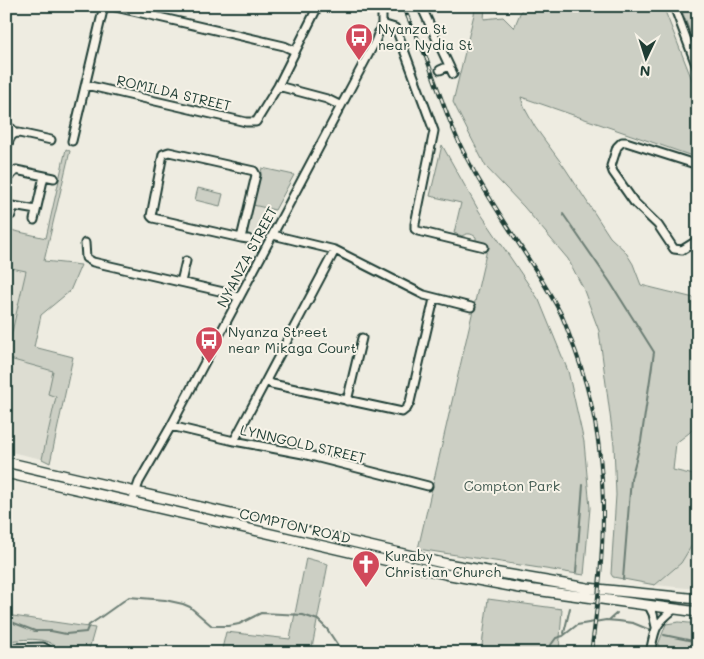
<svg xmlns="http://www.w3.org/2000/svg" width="704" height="659" viewBox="0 0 704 659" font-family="Mali,sans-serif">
<rect width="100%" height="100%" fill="#eeece1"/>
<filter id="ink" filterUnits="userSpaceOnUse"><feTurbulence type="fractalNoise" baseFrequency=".02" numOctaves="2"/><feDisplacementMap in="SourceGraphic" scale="10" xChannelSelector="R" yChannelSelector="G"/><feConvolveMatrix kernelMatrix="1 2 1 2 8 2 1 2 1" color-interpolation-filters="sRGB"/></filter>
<g filter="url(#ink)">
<!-- built -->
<path fill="#ddddd2" d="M253,205L275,210L262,236L246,233Z
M6,267L26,271L6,355Z
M6,358L53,371L56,396L42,459L6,451Z
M698,535V589L655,585L681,563Z"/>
<!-- green -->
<path fill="#cccfc4" stroke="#76867c" d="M476,6H485L484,19L503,17L514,28L523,6H663L698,95V158L521,97L524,107L535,127L565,168L610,237L625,251L633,264L641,285L698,299V424L689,433L676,443L673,470L698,476V535L681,563L655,585L613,577L611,574L616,495L614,445L599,331L583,288L568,259L524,207L486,167L453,102Z
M680,6H698V52Z
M442,145L479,211L539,300L568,371L584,442L590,508L584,575L418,549L488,245L476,242V237C471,233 467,233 462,236L454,233L461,203L430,196Z
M66,149L70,151L44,261L81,265L70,291L41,315L34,347L73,357L50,463L42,459L56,397L48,394L53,371L6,358L26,271L6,267V229L46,238Z
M262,168L294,175L275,210L253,205Z
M198,188L223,194L220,206L195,200Z
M306,558L328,564L311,653H221L226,632L290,639Z
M488,599L562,609L559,653H481Z
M6,615L95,628L88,653H60C51,634 23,640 6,641Z
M679,622L698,624V653H663L658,645L666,624Z"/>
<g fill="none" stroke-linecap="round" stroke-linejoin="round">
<!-- stream -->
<path stroke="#6c7e74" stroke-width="2" d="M563,214L610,282L654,352L641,441L631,479L623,579
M576,572L583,485
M6,618L14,623L35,631H51L66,634L86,632L89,625L98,619L129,597L165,600L183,604L190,607L212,626H229L239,624L261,613L303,615L318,620L327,629L343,653
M609,620L617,613
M564,633L570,608
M664,635L698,642
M545,653L556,638L563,636L577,625L606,620L618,621L633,623L650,630"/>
<!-- minor casing -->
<g stroke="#1f3d34" stroke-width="11">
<path id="minor" d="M111,6L284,46L295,51
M421,6L453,74
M674,6L698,70
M382,24L395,28L397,31L434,131L415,224V229L418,231L484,247
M440,70L449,66
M86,85L246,122H256L278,86L318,6
M278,86L327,99L341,106
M6,125L12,129L14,133
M72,141L104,6
M6,150C9,143 9,133 19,133L51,140
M698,165L626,142H622L617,147L611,166L613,172L634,202L658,225L674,249L682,250L698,240
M6,177H9L16,170L54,178
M6,214L11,215L13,206L36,210
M34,220L44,176
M273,235L335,250L424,295L471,307
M241,238L256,175L254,171L169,152L163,154L151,216L153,218L241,238L248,239
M85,243L86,258L93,262L228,293L239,298
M181,282L186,261
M266,381L272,384L402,412L407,408L410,402L434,299
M347,401L362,338
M171,426L234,441L303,454L428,486
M234,441L335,250
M132,502L139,482L171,426L375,42L382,24V6
M649,606L653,614L656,627
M6,648L43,647L53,653
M650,653C655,629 654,625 674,609"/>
</g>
<!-- major casing -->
<g stroke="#1f3d34" stroke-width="12">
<path id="major" d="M6,462L447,564L587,588L698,599
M6,473L445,574L520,588L698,612"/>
</g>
<!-- minor -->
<use href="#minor" stroke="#f7f3e8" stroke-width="7"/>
<!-- major -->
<use href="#major" stroke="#f7f3e8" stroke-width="9"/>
<!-- rail casing -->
<g stroke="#1f3d34" stroke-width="4">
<path id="rail" d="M403,6C411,26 422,45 429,65C442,100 453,134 471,166C498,216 533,261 560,312C566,324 570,338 575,350C613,452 606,547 591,653"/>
</g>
<!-- rail -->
<use href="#rail" stroke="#f7f3e8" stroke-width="2" stroke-dasharray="5.5" stroke-linecap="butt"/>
</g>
</g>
<!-- icons -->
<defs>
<g id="bus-pin" transform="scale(1.4375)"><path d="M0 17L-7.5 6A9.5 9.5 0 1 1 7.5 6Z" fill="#d1495b" stroke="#f7f3e8"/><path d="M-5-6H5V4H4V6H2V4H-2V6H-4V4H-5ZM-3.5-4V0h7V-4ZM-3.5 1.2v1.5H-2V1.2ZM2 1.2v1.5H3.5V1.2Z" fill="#fff"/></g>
<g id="church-pin" transform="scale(1.4375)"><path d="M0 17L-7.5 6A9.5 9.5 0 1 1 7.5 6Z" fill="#d1495b" stroke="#f7f3e8"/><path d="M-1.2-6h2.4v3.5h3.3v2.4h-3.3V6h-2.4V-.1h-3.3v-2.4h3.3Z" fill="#fff"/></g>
</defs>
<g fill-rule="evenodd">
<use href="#bus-pin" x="359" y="37"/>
<use href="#bus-pin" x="209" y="340"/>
<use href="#church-pin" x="366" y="564"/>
</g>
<g text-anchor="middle" stroke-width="4" stroke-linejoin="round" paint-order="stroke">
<!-- poi labels -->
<g font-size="14" fill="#1f3d34" stroke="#f7f3e8" text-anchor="start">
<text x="378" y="34">Nyanza St<tspan x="378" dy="16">near Nydia St</tspan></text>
<text x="228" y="337">Nyanza Street<tspan x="228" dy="16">near Mikaga Court</tspan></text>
<text x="385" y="561">Kuraby<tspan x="385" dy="16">Christian Church</tspan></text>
</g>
<!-- street labels -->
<g font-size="14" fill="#1f3d34" stroke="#f7f3e8">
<text transform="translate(174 93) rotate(13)" y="5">ROMILDA STREET</text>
<text transform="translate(247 257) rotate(-62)" y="5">NYANZA STREET</text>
<text transform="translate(303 444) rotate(13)" y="5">LYNNGOLD STREET</text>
<text transform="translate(295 526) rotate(13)" y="5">COMPTON ROAD</text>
</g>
<!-- park labels -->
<g font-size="14" fill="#425a51" stroke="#f7f3e8">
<text x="512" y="491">Compton Park</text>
</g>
</g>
<!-- margin -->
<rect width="704" height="659" fill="none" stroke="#f7f3e8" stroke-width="25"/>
<rect x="12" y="12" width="679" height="634" fill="none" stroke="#1f3d34" stroke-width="2" filter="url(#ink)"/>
<!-- north arrow -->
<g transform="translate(646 58) rotate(184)" stroke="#f7f3e8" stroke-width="4" paint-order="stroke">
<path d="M0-4L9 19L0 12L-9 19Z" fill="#1f3d34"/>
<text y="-8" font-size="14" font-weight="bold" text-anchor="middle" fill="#1f3d34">N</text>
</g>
</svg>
